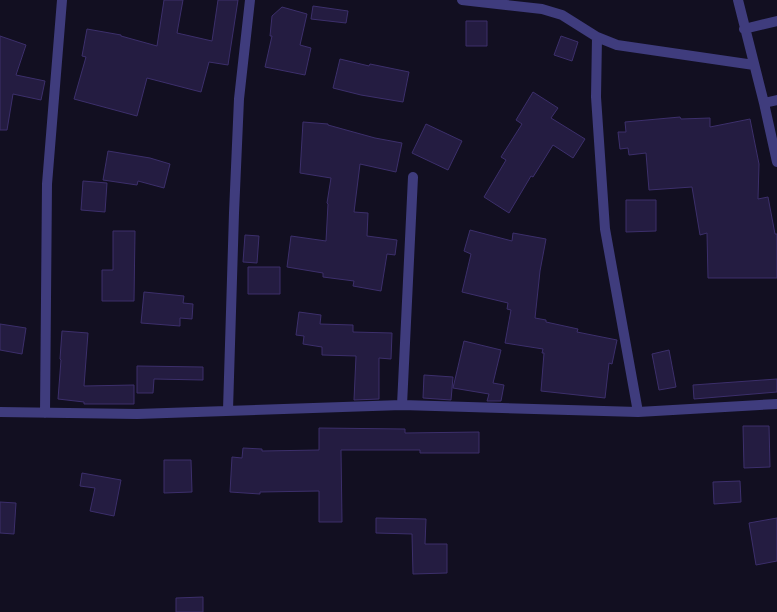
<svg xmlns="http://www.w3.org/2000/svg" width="777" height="612" viewBox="0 0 777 612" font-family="'Fira Sans Condensed',sans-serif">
<rect width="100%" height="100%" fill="#120f21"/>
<!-- building -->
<path fill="#241c41" stroke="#3c2f6b" d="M164,0H183L177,33L212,41L218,0H238L228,65L209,62L201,92L147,78L137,116L74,99L86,57L82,56L87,29L121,35V36L157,46Z
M313,6L348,11L346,23L311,19Z
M282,7L307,14L300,45L311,48L305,75L265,67L272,36H270L272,16Z
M466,21H487V46H466Z
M0,36L26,45L16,75L45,81L41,100L13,94L7,130H0Z
M561,36L578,42L572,61L554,55Z
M340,59L369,66L370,64L409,72L403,102L361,95L333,88Z
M533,92L558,108L551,118L585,139L573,158L553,145L533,177L531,176L509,213L484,197L506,160L501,157L522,124L516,120Z
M680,117L681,119L710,118V127L750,119L759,164L758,199L768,197L775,234H777V278H708L707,233L700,235L692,187L649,190L646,153L629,155L628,148L620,149L618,132H626L625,122Z
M303,122L328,124V125L375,138L402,143L396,172L360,164L354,212L368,213L367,236L397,240L395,255L387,254L381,291L353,286L354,281L323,277V273L287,267L291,236L326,241L328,204L327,203L331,178L300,173Z
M426,124L462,141L448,170L412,153Z
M108,151L150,158L170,164L164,188L138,181L137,185L103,180Z
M83,181L107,183L105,212L81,210Z
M626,200H656V231L626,232Z
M470,230L512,241L513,233L546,239L540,271L535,318L546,320V322L578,329L577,332L617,340L612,364L609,363L605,398L541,391L544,353H542L543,349L505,343L511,310L507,309L508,303L462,292L471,254L464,251Z
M113,231H135L134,301H102V270H113Z
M245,235L259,236L257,263L243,262Z
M248,267H280V294H248Z
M144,292L184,296L183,303L193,304L192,319L180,318V326L141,323Z
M299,312L321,315L320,324L353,325V332L392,333L391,359L379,358V399L354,400L356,356L322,355V347L303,344L304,336L296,335Z
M0,324L26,328L22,354L0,350Z
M62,331L88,333L84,386L134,385V404H84V402L58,399L61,360L60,359Z
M464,341L501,350L493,383L504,385L501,401H487L489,394L453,388Z
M669,350L676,387L659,390L652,354Z
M137,366L203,367V380L154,379L153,393H137Z
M424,375L453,377L451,400L423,398Z
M777,379V392L694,399L693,385Z
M743,426H769L770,467L744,468Z
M319,428L405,429V433L479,432V453H420V450H341L342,522H319V491L260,492V494L230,492L232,457L242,458L243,448L262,449V451L319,450Z
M164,460H191L192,492L164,493Z
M82,473L121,480L114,516L90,511L95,488L80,486Z
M740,481L741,502L714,504L713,482Z
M0,502L16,503L14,534L0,533Z
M376,518L426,519L425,544H447V573L413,574L412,534L376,533Z
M777,518V561L756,565L749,523Z
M203,597V612H176V598Z"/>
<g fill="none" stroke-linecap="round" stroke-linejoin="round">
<!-- minor -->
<path stroke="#3f3c7d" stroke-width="10" d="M462,0L542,9L562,15L597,37L617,45L754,65
M738,0L764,103L777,162
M744,29L777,21
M597,37L596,97L605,229L638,412
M764,103L777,100
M402,405L413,177
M228,410L234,213L239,99L250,0
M0,412L137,414L402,405L638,412L777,404
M45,413L47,184L62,0"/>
</g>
</svg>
